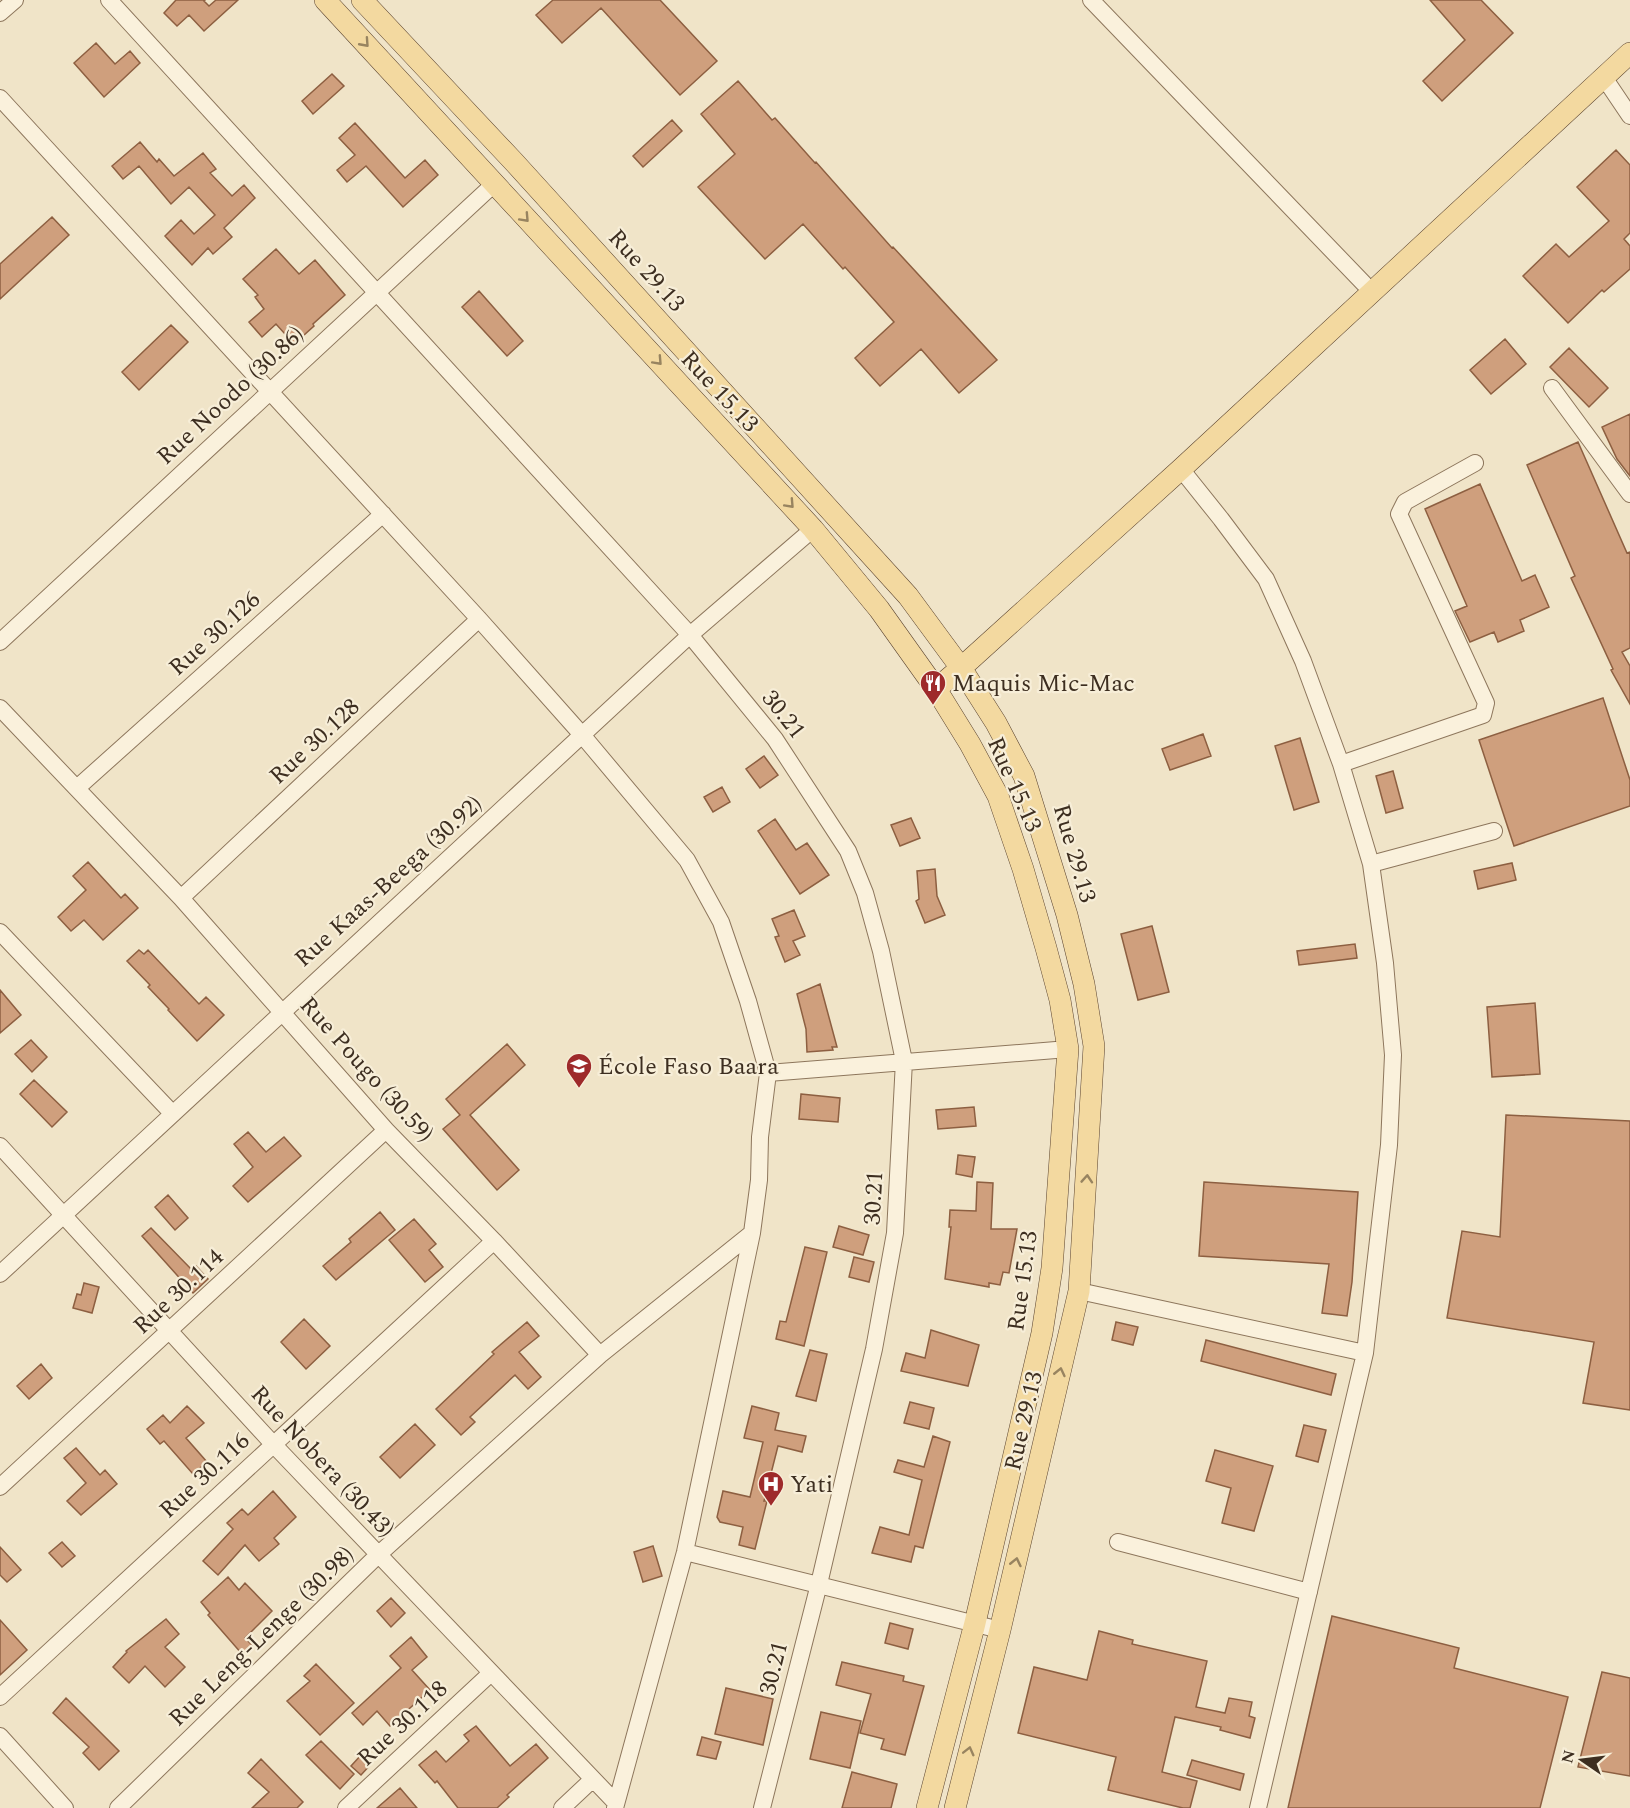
<svg xmlns="http://www.w3.org/2000/svg" width="1630" height="1808" viewBox="0 0 1630 1808" font-family="Spectral,serif">
<rect width="100%" height="100%" fill="#f0e4c8"/>
<!-- building -->
<path fill="#cf9f7d" stroke="#8d5f41" stroke-width="1.5" d="M176,0H205L204,1L209,6L216,0H238L204,31L189,15L177,26L164,13Z
M553,0H660L717,61L680,95L601,8L562,43L536,15Z
M1430,0H1481L1513,33L1442,101L1423,81L1465,40Z
M96,43L115,64L130,51L140,63L104,97L74,63Z
M332,74L344,86L313,114L302,101Z
M738,81L772,120L775,118L815,163L816,162L892,248L893,247L997,360L959,393L921,349L880,386L855,358L894,322L845,267L843,269L803,224L765,259L698,187L735,154L701,114Z
M672,120L682,131L643,167L633,156Z
M355,123L405,178L425,160L438,175L403,207L366,166L347,182L337,170L355,155L339,138Z
M140,142L157,162L159,159L174,176L203,153L216,169L210,173L232,196L244,185L255,198L224,228L232,237L213,254L208,248L192,265L165,236L181,220L194,234L215,215L189,187L171,204L139,166L123,179L112,166Z
M1616,150L1630,165V233L1624,239L1630,246V269L1604,292L1602,290L1568,323L1523,276L1556,244L1569,257L1609,221L1577,187Z
M52,217L69,235L0,299V264Z
M276,249L299,274L315,260L345,295L313,324L314,326L294,344L276,324L262,337L249,322L264,309L255,297L258,295L243,279Z
M479,291L523,341L507,356L462,307Z
M171,325L188,342L139,390L122,372Z
M1505,339L1526,364L1491,394L1470,370Z
M1569,348L1608,388L1589,407L1550,367Z
M1630,414V476L1617,459L1602,427Z
M1578,442L1627,553L1630,552V648L1622,652L1630,666V704L1611,670L1613,669L1571,578L1575,576L1527,465Z
M1480,484L1522,581L1535,575L1549,607L1520,620L1524,631L1498,642L1494,632L1470,642L1455,611L1467,606L1425,509Z
M1603,698L1630,780V806L1514,846L1479,740Z
M1203,734L1211,756L1170,770L1162,749Z
M1300,738L1319,802L1294,810L1275,746Z
M764,756L778,775L760,788L746,769Z
M1393,771L1403,808L1386,813L1376,776Z
M722,787L730,802L713,812L704,797Z
M911,818L920,838L900,846L891,825Z
M775,819L796,850L807,843L829,875L800,894L758,831Z
M88,862L121,898L125,894L138,908L103,940L84,920L71,931L58,917L86,890L73,876Z
M1512,863L1516,880L1478,889L1474,871Z
M935,869L937,896L945,915L925,923L916,901L919,899L917,871Z
M794,910L805,936L793,941L800,955L785,962L775,937L779,936L772,919Z
M1152,926L1169,992L1138,1000L1121,934Z
M1355,944L1357,958L1299,965L1297,951Z
M139,950L144,954L148,950L199,1004L206,997L224,1015L197,1041L168,1010L169,1009L148,987L150,985L127,961Z
M820,984L837,1047H832L833,1050L807,1052L806,1029L797,994Z
M0,990L21,1015L0,1033Z
M1535,1003L1540,1074L1492,1077L1487,1007Z
M31,1040L47,1057L32,1072L15,1054Z
M507,1044L525,1065L470,1115L519,1170L497,1190L443,1129L460,1115L446,1099Z
M34,1080L67,1112L52,1127L20,1094Z
M801,1094L840,1098L838,1122L799,1119Z
M974,1107L976,1126L938,1129L936,1110Z
M1506,1115L1630,1121V1410L1583,1403L1594,1342L1447,1318L1462,1231L1500,1237Z
M248,1132L266,1152L284,1137L301,1156L248,1202L233,1186L253,1167L234,1144Z
M958,1155L975,1157L972,1177L956,1174Z
M977,1182L993,1183L991,1229H1017L1009,1273L1003,1272L1000,1285L989,1283V1287L945,1279L951,1227H949L950,1210L976,1211Z
M1204,1182L1358,1192L1352,1282L1347,1316L1322,1313L1329,1264L1199,1256Z
M168,1195L188,1218L175,1230L155,1207Z
M380,1212L395,1230L336,1280L323,1266L351,1242L349,1239Z
M414,1219L436,1244L429,1250L443,1267L425,1282L389,1240Z
M839,1226L869,1235L863,1255L833,1247Z
M151,1228L192,1270L196,1266L208,1279L193,1293L142,1236Z
M805,1247L827,1252L804,1346L776,1339L780,1321L786,1322Z
M854,1257L874,1262L869,1282L849,1277Z
M84,1283L99,1287L92,1313L73,1308L77,1294L81,1295Z
M304,1319L330,1346L306,1369L281,1342Z
M527,1322L539,1336L519,1352L541,1377L528,1389L515,1375L470,1417L475,1422L461,1435L436,1409L494,1354L492,1352Z
M1116,1322L1138,1327L1133,1345L1112,1340Z
M931,1330L979,1345L968,1386L901,1371L906,1353L925,1358Z
M1206,1340L1336,1374L1331,1395L1201,1361Z
M810,1350L827,1354L816,1401L796,1396Z
M41,1364L52,1378L29,1399L17,1386Z
M910,1402L934,1408L929,1429L904,1423Z
M187,1406L204,1423L186,1438L207,1462L193,1474L164,1441L160,1444L147,1429L163,1415L170,1423Z
M752,1406L779,1413L775,1430L806,1436L802,1452L778,1446L764,1501H767L755,1549L739,1545L743,1527L720,1522L717,1517L723,1491L750,1497L763,1442L744,1438Z
M415,1424L435,1445L400,1478L380,1457Z
M1304,1425L1326,1430L1318,1462L1296,1456Z
M933,1436L950,1442L923,1548L915,1546L911,1562L872,1553L880,1527L909,1535L922,1480L894,1472L898,1460L924,1467Z
M76,1448L100,1475L105,1470L117,1484L81,1515L67,1501L86,1483L64,1458Z
M1215,1450L1273,1466L1254,1531L1222,1523L1231,1488L1206,1481Z
M273,1491L296,1517L274,1538L279,1544L259,1561L245,1545L218,1575L203,1561L233,1529L227,1523L242,1509L248,1515Z
M62,1542L75,1556L62,1567L49,1553Z
M653,1546L662,1576L643,1582L634,1552Z
M0,1547L21,1570L7,1582L0,1575Z
M228,1577L239,1590L245,1583L272,1611L245,1638L252,1645L242,1654L208,1615L210,1613L201,1602Z
M391,1598L405,1613L391,1627L377,1611Z
M1332,1616L1459,1648L1454,1668L1568,1697L1540,1808H1288Z
M166,1619L179,1634L165,1647L185,1667L165,1687L145,1666L129,1683L113,1667L127,1652L126,1651Z
M0,1620L27,1650L0,1675Z
M890,1623L913,1629L908,1649L885,1643Z
M1099,1631L1133,1640L1132,1644L1207,1661L1196,1707L1225,1713L1229,1698L1252,1702L1249,1716L1255,1718L1250,1738L1220,1730L1221,1727L1175,1717L1162,1772L1197,1781L1190,1808H1183L1108,1790L1116,1757L1018,1733L1034,1667L1087,1680Z
M411,1637L427,1657L412,1670L430,1690L390,1726L377,1711L363,1725L352,1713L401,1668L390,1656Z
M842,1662L904,1676L903,1681L924,1686L905,1755L881,1749L884,1739L860,1733L871,1694L836,1685Z
M316,1664L354,1703L320,1735L287,1701L310,1681L304,1676Z
M1602,1672L1630,1678V1776L1578,1767Z
M726,1688L773,1699L763,1745L715,1734Z
M66,1698L119,1751L99,1770L83,1753L89,1747L53,1713Z
M821,1712L861,1721L850,1768L810,1759Z
M476,1726L510,1766L536,1744L548,1758L507,1795L509,1797L497,1808H458L437,1781L435,1783L419,1765L436,1751L446,1762L469,1741L464,1735Z
M702,1737L721,1742L716,1759L697,1755Z
M321,1741L354,1774L340,1789L306,1755Z
M362,1754L372,1763L361,1775L351,1766Z
M261,1759L303,1802L297,1808H252L269,1792L248,1773Z
M1192,1760L1244,1774L1240,1790L1187,1775Z
M852,1772L897,1784L891,1808H842Z
M400,1788L417,1808H377Z"/>
<g fill="none" stroke-linecap="round" stroke-linejoin="round">
<!-- minor casing -->
<g stroke="#8d765c" stroke-width="18">
<path id="minor" d="M109,0L690,635L775,739L848,851L865,893L881,951L904,1061L895,1233L874,1349L819,1584L762,1808
M1091,0L1372,292
M0,13L15,0
M1603,76L1630,116
M0,98L479,619L583,736L687,860L721,922L748,1001L768,1073L760,1137L759,1180L752,1233L685,1552L615,1808
M1552,388L1630,494
M1181,469L1221,519L1266,579L1303,661L1341,764L1371,864L1385,963L1393,1055L1389,1145L1365,1353L1258,1808
M0,642L494,184
M0,708L181,898L386,1130L494,1241L600,1355
M1341,764L1483,715L1486,703L1399,514L1405,502L1475,463
M77,788L383,514
M1371,864L1494,831
M181,898L479,619
M0,932L172,1113
M768,1073L1068,1049
M0,1146L273,1444L616,1803
M0,1274L690,635L813,529
M1079,1291L1365,1353
M0,1487L386,1130
M1118,1542L1309,1592
M685,1552L1000,1630
M0,1697L494,1241
M0,1736L65,1808
M118,1808L379,1554L600,1355L752,1233
M346,1808L491,1673
M562,1808L593,1779"/>
</g>
<!-- major casing -->
<g stroke="#5b4430" stroke-width="22">
<path id="major" d="M325,0L813,529L879,609L936,689L970,744L998,796L1023,869L1046,948L1060,1000L1068,1049L1052,1268L1042,1333L975,1623L927,1808
M362,0L514,162L908,596L961,668L996,723L1024,776L1067,915L1084,984L1094,1046L1079,1291L1000,1630L955,1808
M936,689L961,668L1181,469L1630,53"/>
</g>
<!-- minor -->
<use href="#minor" stroke="#faf1dc" stroke-width="16"/>
<!-- major -->
<use href="#major" stroke="#f3d9a0" stroke-width="21"/>
</g>
<!-- one-way arrows -->
<defs><path id="oneway-chevron" d="M-2-3.5L2.5 0L-2 3.5" fill="none" stroke-width="1.6" stroke-linecap="round" stroke-linejoin="round" transform="scale(1.5)"/></defs>
<g stroke="#988460">
<use href="#oneway-chevron" transform="translate(365 43) rotate(48)"/>
<use href="#oneway-chevron" transform="translate(525 218) rotate(47)"/>
<use href="#oneway-chevron" transform="translate(658 361) rotate(47)"/>
<use href="#oneway-chevron" transform="translate(790 504) rotate(47)"/>
<use href="#oneway-chevron" transform="translate(1087 1179) rotate(-86)"/>
<use href="#oneway-chevron" transform="translate(1060 1372) rotate(-77)"/>
<use href="#oneway-chevron" transform="translate(1016 1562) rotate(-77)"/>
<use href="#oneway-chevron" transform="translate(969 1751) rotate(-76)"/>
</g>
<!-- icons -->
<defs>
<g id="restaurant-pin" transform="scale(1.35)"><path d="M0 17L-7.5 6A9.5 9.5 0 1 1 7.5 6Z" fill="#9e2a2b" stroke="#f7eed8"/><path d="M-5-6h1v4h1v-4h1v4h1v-4h1v5L-1.5 .5V6h-2V.5L-5-1ZM5-6V6H3V1.5H1.5Q1.5-4 5-6Z" fill="#fff"/></g>
<g id="school-pin" transform="scale(1.35)"><path d="M0 17L-7.5 6A9.5 9.5 0 1 1 7.5 6Z" fill="#9e2a2b" stroke="#f7eed8"/><path d="M0-5L7-2L0 1L-7-2ZM-4 1L0 2.5L4 1V4Q0 6-4 4Z" fill="#fff"/></g>
<g id="hospital-pin" transform="scale(1.35)"><path d="M0 17L-7.5 6A9.5 9.5 0 1 1 7.5 6Z" fill="#9e2a2b" stroke="#f7eed8"/><path d="M-5-5h3v3.5h4V-5h3V5h-3V1.5h-4V5h-3Z" fill="#fff"/></g>
</defs>
<g fill-rule="evenodd">
<use href="#restaurant-pin" x="933" y="683"/>
<use href="#school-pin" x="579" y="1066"/>
<use href="#hospital-pin" x="771" y="1484"/>
</g>
<g text-anchor="middle" stroke-width="4.5" stroke-linejoin="round" paint-order="stroke">
<!-- street labels -->
<g font-size="24" fill="#3d2e20" stroke="#f7eed8">
<text transform="translate(647 270) rotate(48)" y="8">Rue 29.13</text>
<text transform="translate(720 391) rotate(47)" y="8">Rue 15.13</text>
<text transform="translate(230 395) rotate(-43)" y="8">Rue Noodo (30.86)</text>
<text transform="translate(214 633) rotate(-42)" y="8">Rue 30.126</text>
<text transform="translate(784 714) rotate(52)" y="8">30.21</text>
<text transform="translate(314 741) rotate(-43)" y="8">Rue 30.128</text>
<text transform="translate(1015 784) rotate(66)" y="8">Rue 15.13</text>
<text transform="translate(1075 853) rotate(74)" y="8">Rue 29.13</text>
<text transform="translate(388 881) rotate(-42)" y="8">Rue Kaas-Beega (30.92)</text>
<text transform="translate(367 1069) rotate(48)" y="8">Rue Pougo (30.59)</text>
<text transform="translate(873 1198) rotate(-87)" y="8">30.21</text>
<text transform="translate(1022 1281) rotate(-82)" y="8">Rue 15.13</text>
<text transform="translate(178 1291) rotate(-43)" y="8">Rue 30.114</text>
<text transform="translate(1023 1421) rotate(-77)" y="8">Rue 29.13</text>
<text transform="translate(323 1461) rotate(47)" y="8">Rue Nobera (30.43)</text>
<text transform="translate(204 1475) rotate(-43)" y="8">Rue 30.116</text>
<text transform="translate(261 1636) rotate(-44)" y="8">Rue Leng-Lenge (30.98)</text>
<text transform="translate(773 1668) rotate(-76)" y="8">30.21</text>
<text transform="translate(402 1723) rotate(-43)" y="8">Rue 30.118</text>
</g>
<!-- poi labels -->
<g font-size="24" fill="#3d2e20" stroke="#f7eed8" text-anchor="start">
<text x="952" y="691">Maquis Mic-Mac</text>
<text x="598" y="1074">École Faso Baara</text>
<text x="790" y="1492">Yati</text>
</g>
</g>
<!-- north arrow -->
<g transform="translate(1582 1760) rotate(284)" stroke="#f7eed8" stroke-width="4.5" paint-order="stroke">
<path d="M0-4.5L10 22L0 15L-10 22Z" fill="#3d2e20"/>
<text y="-9" font-size="16" font-weight="bold" text-anchor="middle" fill="#3d2e20">N</text>
</g>
</svg>
